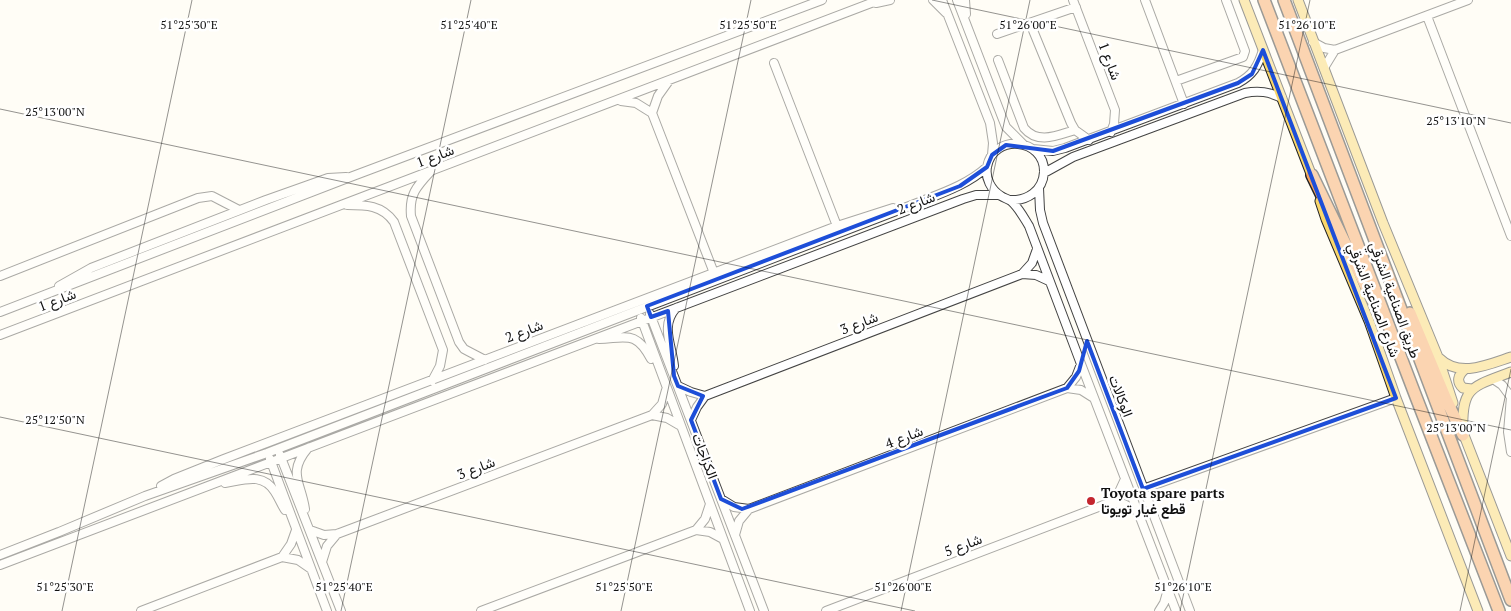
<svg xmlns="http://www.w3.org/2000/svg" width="1511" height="611" viewBox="0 0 1511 611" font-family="'PT Serif',Vazirmatn,serif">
<rect width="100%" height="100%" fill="#fffdf5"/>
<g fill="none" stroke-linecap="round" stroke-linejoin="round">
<!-- minor casing -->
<g stroke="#444" stroke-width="10">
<path id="minor" d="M933,0L946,13
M942,0L990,123L993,143L992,155
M957,0L1002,117L1006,127L1023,144
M965,0L966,14
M1073,0L1115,110L1114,124L1111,132
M1145,0L1184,104
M876,3L890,0
M1427,16L1511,236
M1030,23L1071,123L1075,130L1089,140
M997,34L1076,7
M1313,42L1324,48L1335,50L1468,0
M998,60L1024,128C1038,145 1058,135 1075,130
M774,63L837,226
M1324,68L1335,50
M1176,81L1243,57L1245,51L1226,0
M621,101L636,103L652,113L714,273
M652,113L658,96L668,82
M1033,149L1053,151L1065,148L1238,83C1253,75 1258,66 1263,50
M430,172C416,187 409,195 411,216L459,342L464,349L485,360
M1044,173L1073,157L1245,93C1259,90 1269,92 1282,98
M1039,188L1040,210L1043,223L1190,611
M1010,200C1027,201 1043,191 1044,172C1045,138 993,133 987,167C985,178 991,190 1001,196C1004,198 1008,199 1011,201C1019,208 1024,218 1029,226L1081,364L1176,611
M347,205C366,205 382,205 394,222L443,350L440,366L432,381
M1022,274L1032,263L1037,249
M0,276L198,198L212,196L239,210
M59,286L91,268L266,200L328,178L346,177
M0,312L353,176L822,0
M650,314L764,611
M641,318L750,611
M0,335L879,0
M599,339C626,338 636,330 651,359
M674,366C672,345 660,326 676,308
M1493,379L1502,385L1511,397L1508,432L1511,452
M678,386L691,392L705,396
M1067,388L1076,377L1081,364
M652,415L667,418L679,425
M691,420L697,407L705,396L1022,274L1036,275L1049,281
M280,455L341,611
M270,459L327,611
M225,483C244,480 263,472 275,492C279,498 281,504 285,510
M161,486L174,479L224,459L837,226L893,208
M1143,489L1396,398
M721,499L734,507L749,509L1067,388L1081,390L1092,397
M1109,503L1124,504L1137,511
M305,509C301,482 287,473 308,448
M310,530L324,535L337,534L652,415L662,404L666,390
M696,530L710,532L723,539
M735,535L739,521L749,509
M0,555L59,532L145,496L267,453L917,203C942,193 967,185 987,167
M282,557L291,544L296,530
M322,562L327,546L337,534
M0,565L963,199L976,195H999
M141,611L282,557L298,560L311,569
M481,611L696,530L705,519L710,504
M826,611L1109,503L1119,492L1125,479
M1159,611L1164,603L1168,589"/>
</g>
<!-- major casing -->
<g stroke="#222" stroke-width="11">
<path id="major" d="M1244,0L1313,179
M1298,0L1383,223L1438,357L1453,403
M1320,201L1326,219L1369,321L1396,398L1478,611
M1439,358C1459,378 1487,365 1511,357
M1465,369C1458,375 1456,382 1463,388L1472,389
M1462,430L1511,556
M1463,432C1461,386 1472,387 1511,372"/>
</g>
<!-- highway casing -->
<g stroke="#222" stroke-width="14">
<path id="highway" d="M1264,0C1343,203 1419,408 1499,611
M1284,0L1511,600
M1312,175L1373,301
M1410,313L1445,397L1463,435"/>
</g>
<!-- minor -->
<use href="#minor" stroke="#fff" stroke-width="8"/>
<!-- major -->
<use href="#major" stroke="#f9d66b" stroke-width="9"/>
<!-- highway -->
<use href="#highway" stroke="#f5a25d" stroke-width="11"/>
</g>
<!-- marked area -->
<path d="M0 0H1511V611H0ZM1263,50L1396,398L1143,489L1087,341L1079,371L1067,388L742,509L721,499L691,420L703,396L678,386L674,376L668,311L651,317L647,306L960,186L987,167L992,155L1006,145L1053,151L1238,83L1252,74Z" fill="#fffdf5" fill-opacity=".55" fill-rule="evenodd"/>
<path fill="none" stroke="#1d4ed8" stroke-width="4" stroke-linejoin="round" d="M1263,50L1396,398L1143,489L1087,341L1079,371L1067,388L742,509L721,499L691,420L703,396L678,386L674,376L668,311L651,317L647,306L960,186L987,167L992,155L1006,145L1053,151L1238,83L1252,74Z"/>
<!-- ticks -->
<path fill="none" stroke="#111" stroke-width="1" stroke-opacity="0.45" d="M932,0L1511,123M0,109L1511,430M0,417L915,611M62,611L192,0M341,611L471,0M621,611L751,0M901,611L1030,0M1180,611L1310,0M1460,611L1511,369"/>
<!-- markers -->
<circle fill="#c4262e" stroke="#fff" stroke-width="2" cx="1091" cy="501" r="5"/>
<g text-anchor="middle" stroke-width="5" stroke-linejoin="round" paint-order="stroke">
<!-- street labels -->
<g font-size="14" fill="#111" stroke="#fff">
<text transform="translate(1110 61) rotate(69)" y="5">شارع 1</text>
<text transform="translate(435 156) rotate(-21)" y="5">شارع 1</text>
<text transform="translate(916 203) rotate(-21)" y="5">شارع 2</text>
<text transform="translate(57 300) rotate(-21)" y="5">شارع 1</text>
<text transform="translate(1374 300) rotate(69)" y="5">شارع الصناعية الشرقي</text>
<text transform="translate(1395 300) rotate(70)" y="5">طريق الصناعية الشرقي</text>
<text transform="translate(859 323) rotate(-21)" y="5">شارع 3</text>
<text transform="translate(524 331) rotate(-21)" y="5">شارع 2</text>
<text transform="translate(1121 396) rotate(69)" y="5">الوكالات</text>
<text transform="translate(904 437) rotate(-21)" y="5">شارع 4</text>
<text transform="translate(705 456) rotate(69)" y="5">الكراجات</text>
<text transform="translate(476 468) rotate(-21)" y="5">شارع 3</text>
<text transform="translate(963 545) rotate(-21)" y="5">شارع 5</text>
</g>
<!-- poi labels -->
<g font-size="14" font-weight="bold" fill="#111" stroke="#fff" text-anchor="start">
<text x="1101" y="498">Toyota spare parts<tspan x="1101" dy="16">قطع غيار تويوتا</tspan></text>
</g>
</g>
<g font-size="12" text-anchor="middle" fill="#111" stroke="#fff" stroke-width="5" stroke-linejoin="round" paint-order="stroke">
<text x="189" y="29">51°25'30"E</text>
<text x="469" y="29">51°25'40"E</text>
<text x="748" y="29">51°25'50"E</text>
<text x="1028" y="29">51°26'00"E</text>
<text x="1307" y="29">51°26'10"E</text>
<text x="55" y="116">25°13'00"N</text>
<text x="1456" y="125">25°13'10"N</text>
<text x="55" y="424">25°12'50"N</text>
<text x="1456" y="432">25°13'00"N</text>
<text x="65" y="591">51°25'30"E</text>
<text x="344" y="591">51°25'40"E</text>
<text x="624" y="591">51°25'50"E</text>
<text x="903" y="591">51°26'00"E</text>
<text x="1183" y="591">51°26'10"E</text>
</g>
</svg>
